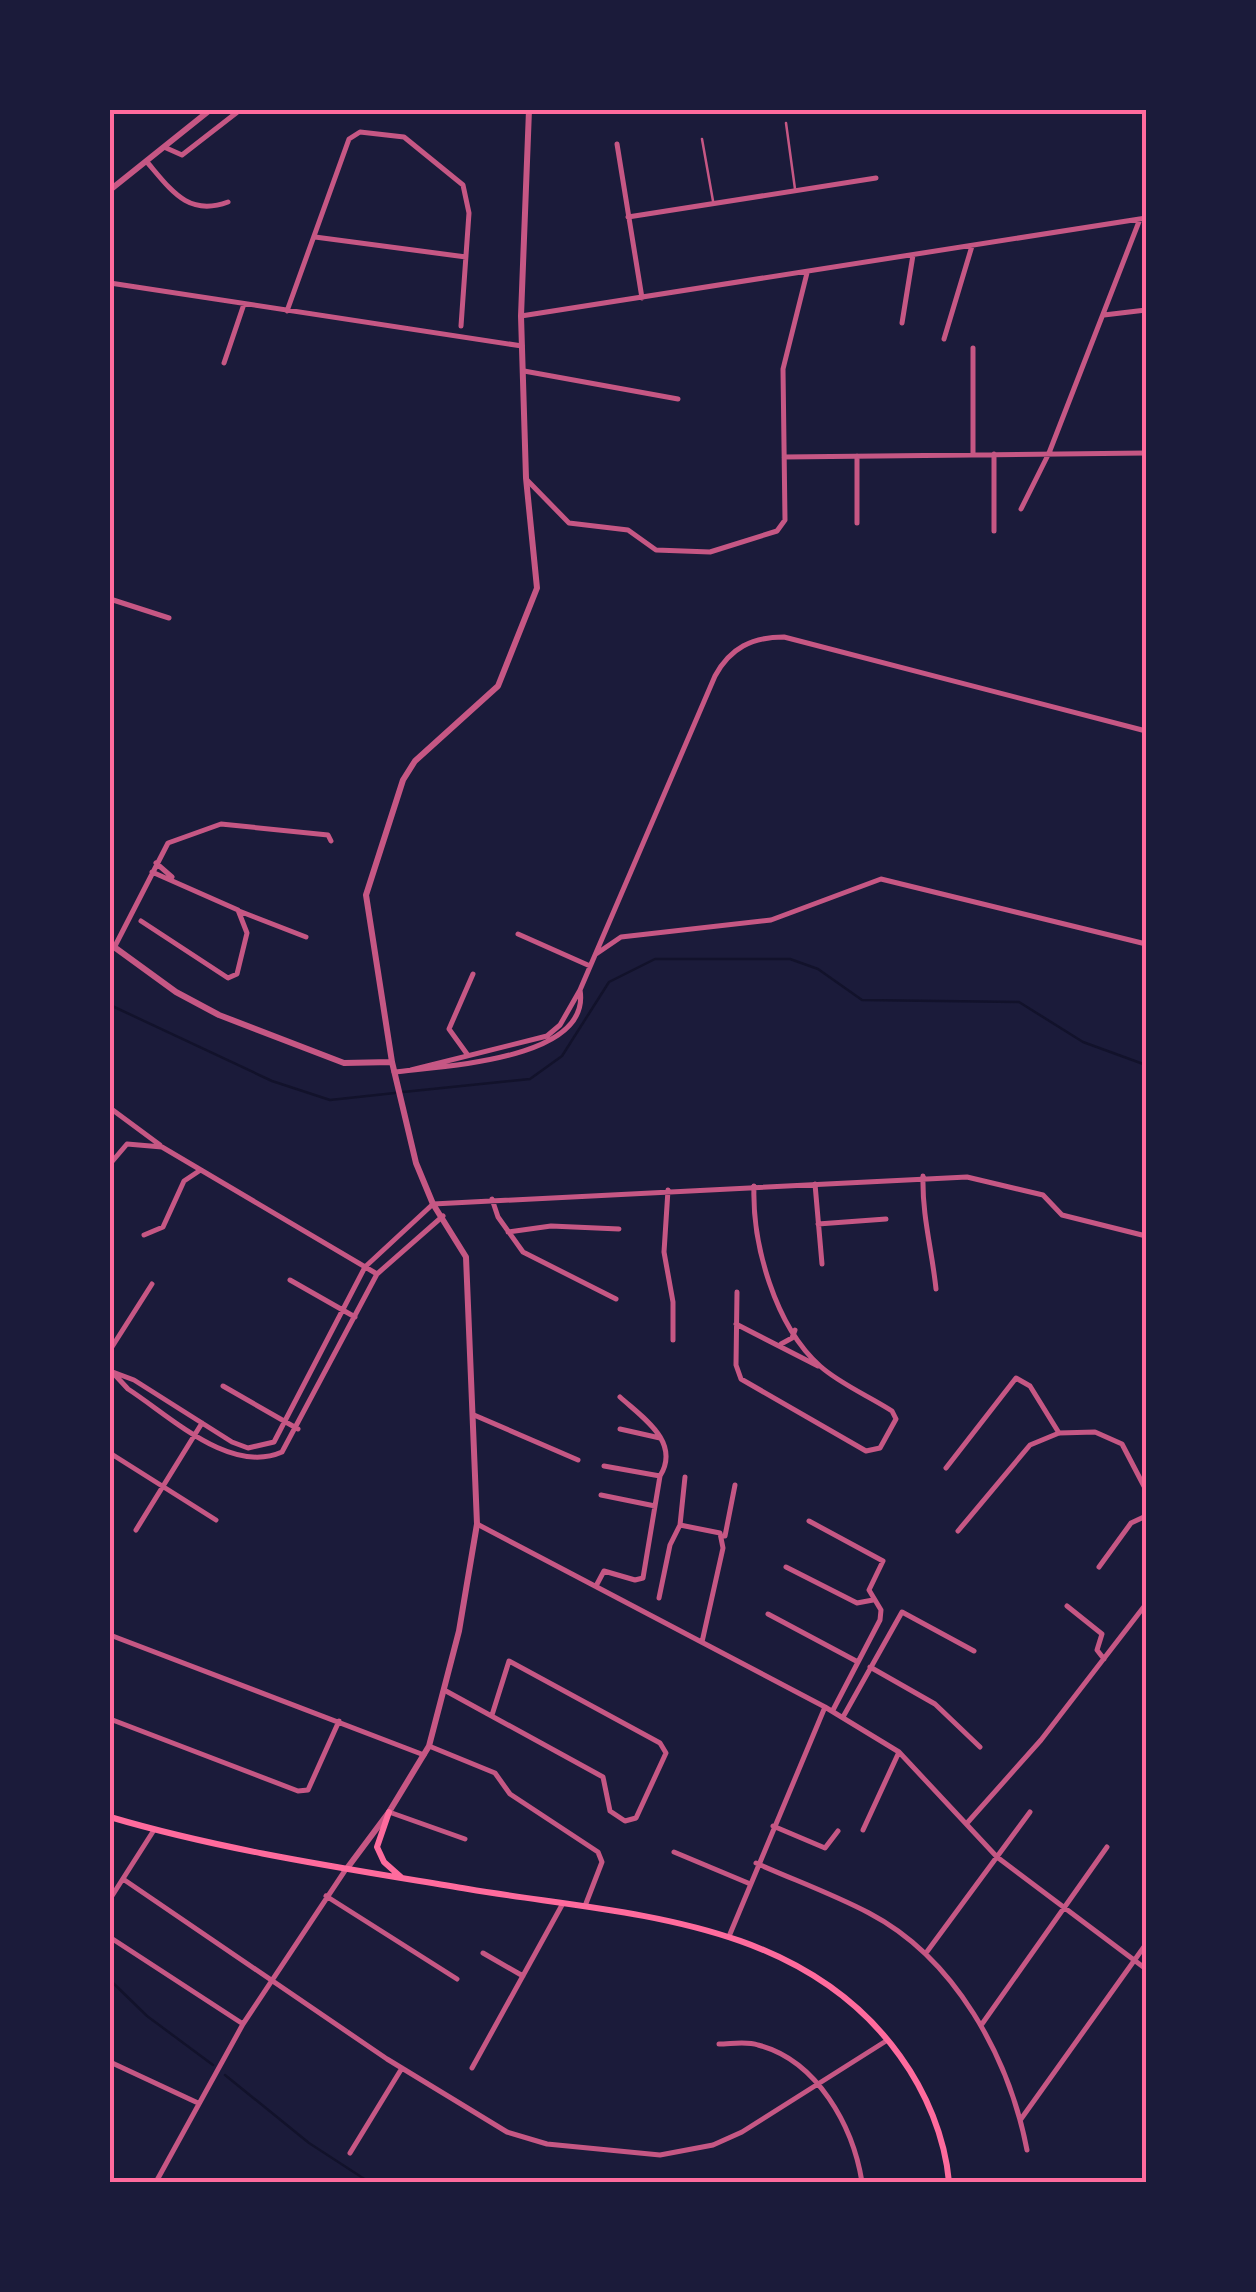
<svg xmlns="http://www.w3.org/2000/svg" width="1256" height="2292" viewBox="0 0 1256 2292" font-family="'Fira Sans Condensed',sans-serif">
<rect width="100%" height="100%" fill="#1b1b3a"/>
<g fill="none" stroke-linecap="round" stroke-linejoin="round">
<!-- stream -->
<path stroke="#12122b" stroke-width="2.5" d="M914,110H928
M110,1005L272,1081L330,1100L395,1093
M403,1092L530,1079L562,1056L609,982L655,959H790L818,969L862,1000L1019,1002L1083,1042L1146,1065
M110,1980L147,2016L213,2065
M225,2075L309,2143L369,2182"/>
<!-- service -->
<path stroke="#c65784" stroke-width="2.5" d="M786,123L795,189
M702,139L713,201"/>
<!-- minor -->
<path stroke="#c65784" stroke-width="5" d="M617,144L642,298
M164,147L182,155L240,110
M147,162C171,190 188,217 228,202
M628,217L876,178
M315,237L466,257
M110,283L522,346
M287,311L349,139L360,132L404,137L463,185L469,213L461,326
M1104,315L1146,310
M521,316L1146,218
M902,323L913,255
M944,339L972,246
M973,348V454
M224,363L244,304
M524,371L678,399
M994,454V531
M784,457L1146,453
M527,480L569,523L628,530L656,550L710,552L777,531L785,520L783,369L807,273
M1021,509L1049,453L1140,219
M857,523V456
M110,599L169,618
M156,863L172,877
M239,911L306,937
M141,921L228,978L237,974L247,933L238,910L152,872
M518,934L590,966
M115,946L168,843L221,824L328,835L331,841
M596,954L621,937L771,920L881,879L1146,944
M467,1054L449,1029L473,974
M411,1070L547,1036L560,1025L580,990L715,676C730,648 752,637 784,637L1146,731
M394,1072C439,1066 592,1061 580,990
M110,1108L160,1145
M110,1164L127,1144L162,1147L377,1274
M923,1176C922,1216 932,1250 936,1289
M815,1184L822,1264
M668,1190L664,1252L673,1302V1340
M492,1199L498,1217L523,1252L616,1299
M818,1224L886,1219
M508,1232L551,1226L619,1229
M144,1235L163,1227L184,1181L199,1171
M290,1280L355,1317
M737,1292L736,1365L741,1379L866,1451L880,1448L896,1419L892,1411C869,1396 840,1384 820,1366C775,1326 752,1244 754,1186
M736,1324L818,1366
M781,1344L792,1338L795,1330
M110,1350L152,1284
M110,1371L134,1380L232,1442L248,1448L274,1442L365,1267L433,1204L967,1177L1043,1195L1062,1215L1146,1236
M115,1375L128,1389C170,1416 230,1475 282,1452L377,1274L443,1216
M223,1386L298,1429
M474,1415L578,1460
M620,1429L660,1438
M110,1460L113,1455L216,1520
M604,1466L660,1476C681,1442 643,1418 620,1397
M946,1468L1016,1378L1030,1386L1059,1433
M601,1495L655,1506
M809,1521L883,1561L869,1590L881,1610L880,1620L833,1710
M477,1524L825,1707L899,1752L997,1857L1146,1969
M680,1525L685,1477
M136,1530L202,1423
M958,1531L1030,1445L1059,1433L1095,1432L1122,1444L1146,1490
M725,1536L735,1485
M786,1567L857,1603L873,1600
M1099,1567L1131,1523L1146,1516
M596,1586L604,1571L635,1580L643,1578L660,1476
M659,1598L670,1545L680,1525L720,1533L723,1548L702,1642
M1067,1606L1102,1634L1097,1650L1104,1659
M768,1614L858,1662
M110,1635L424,1755
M870,1667L935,1704L980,1747
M446,1691L603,1777L610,1811L625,1821L636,1818L666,1753L660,1743L509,1661L492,1715
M843,1717L902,1612L974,1651
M110,1719L298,1791L308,1790L339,1721
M429,1746L495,1773L510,1794L598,1852L602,1862L585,1906
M389,1812L465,1839
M968,1822L1041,1740L1146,1604
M773,1826L825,1848L838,1831
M863,1830L899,1752
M674,1852L748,1883
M756,1863C794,1880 833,1894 869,1913C955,1958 1009,2057 1027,2150
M123,1879L387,2059L507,2132L547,2144L660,2155L713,2145L742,2132L886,2041
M326,1896L457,1979
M110,1899L154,1830
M730,1934L825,1707
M111,1938L243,2024
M483,1953L523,1976
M926,1953L1030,1812
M982,2024L1107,1847
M719,2044C731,2044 747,2041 758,2045C817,2060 853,2126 862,2182
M110,2062L198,2103
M472,2068L562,1905
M1021,2119L1146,1944
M350,2153L402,2068
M156,2182L243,2024L346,1869"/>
<!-- tertiary -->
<path stroke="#c65784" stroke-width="6" d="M110,190L210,110
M110,944L176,992L219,1015L344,1063L392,1062
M348,1867L389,1812L429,1746L459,1631L477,1524L466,1257L433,1204L416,1163L392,1062L366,895L403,780L415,761L498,686L537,588L526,478L521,316L529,110"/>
<!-- secondary -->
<path stroke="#ff6b9d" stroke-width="6" d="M389,1812L377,1847L384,1862L402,1878
M110,1817C225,1851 349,1869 468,1889C622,1915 800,1916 900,2056C926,2092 945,2137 949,2182"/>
</g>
<!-- border -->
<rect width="1256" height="2292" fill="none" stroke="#1b1b3a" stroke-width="225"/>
<rect x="112" y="112" width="1032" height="2068" fill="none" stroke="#ff6b9d" stroke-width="4"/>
</svg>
